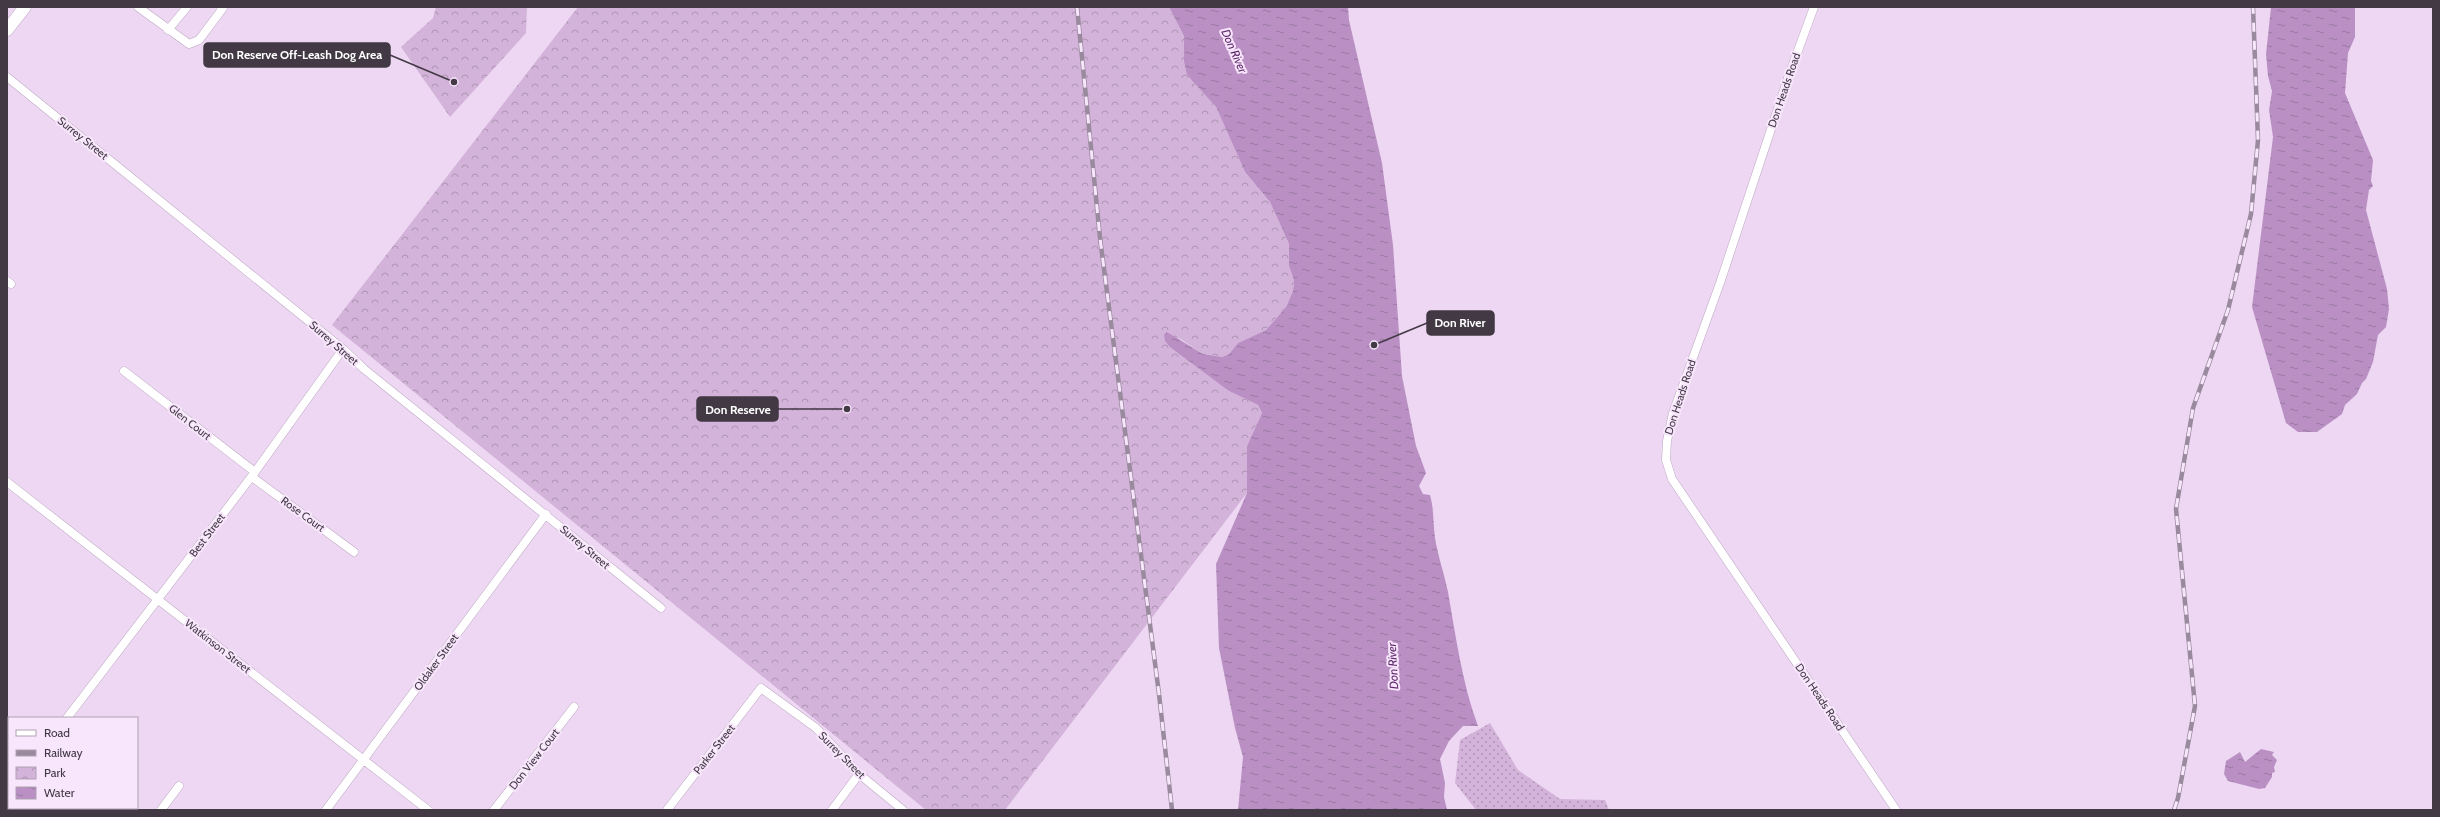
<svg xmlns="http://www.w3.org/2000/svg" width="2440" height="817" viewBox="0 0 2440 817" font-family="Cabin,sans-serif">
<defs>
<pattern id="grass-dots" width="8" height="8" patternUnits="userSpaceOnUse"><rect width="8" height="8" fill="#d4b3db"/><path d="M2 2h.1M6 6h.1" fill="none" stroke="#ae93b3" stroke-width="1.8" stroke-linecap="round"/></pattern>
<pattern id="park-crowns" width="20" height="18" patternUnits="userSpaceOnUse"><rect width="20" height="18" fill="#d4b3db"/><path d="M2 6a3 3 0 1 1 6 0M12 15a3 3 0 1 1 6 0" fill="none" stroke="#ae93b3"/></pattern>
<pattern id="water-ripples" width="26" height="14" patternUnits="userSpaceOnUse"><rect width="26" height="14" fill="#ba90c4"/><path d="M2 4q2-2 4 0t4 0M15 11q2-2 4 0t4 0" fill="none" stroke="#9977a1"/></pattern>
</defs>
<rect width="100%" height="100%" fill="#edd7f2"/>
<!-- grass -->
<path fill="url(#grass-dots)" d="M1490,723L1518,770L1560,799L1605,800L1609,810H1476L1455,783L1460,740Z"/>
<!-- park -->
<path fill="url(#park-crowns)" d="M436,7H527L526,33L450,117L401,47L433,18Z
M578,7H1169L1184,36V62L1187,75L1216,107L1245,172L1270,202L1289,244V266L1294,279L1293,291L1286,307L1266,330L1238,343L1229,354L1222,357L1203,354L1176,336L1229,391L1258,405L1262,413L1247,446V493L1005,810H926L332,325Z"/>
<!-- water -->
<path fill="url(#water-ripples)" d="M1169,7H1348L1349,20L1382,163L1393,245L1402,376L1416,446L1426,473L1419,486L1423,494L1430,495C1434,509 1433,523 1435,538C1438,556 1444,573 1448,592C1456,637 1462,683 1478,726H1463L1449,741L1440,759L1445,783L1444,797L1447,810H1238L1243,757L1235,728L1219,648L1216,564L1247,493V446L1262,413L1258,405L1229,391L1170,347L1165,341L1164,335L1167,332L1203,354L1222,357L1229,354L1238,343L1266,330L1286,307L1293,291L1294,280L1289,266V244L1270,202L1245,172L1216,107L1187,75L1184,62V36Z
M2271,7H2355V37L2348,53L2345,93L2373,160L2371,181L2373,186L2369,190L2366,210L2387,289L2389,309L2386,327L2378,335L2373,362L2366,379L2362,383L2357,394L2345,405L2342,414L2317,432H2298L2286,423L2252,307L2273,137L2269,110L2272,91L2268,76L2266,54Z
M2261,749L2274,752L2272,755L2277,760L2274,767L2275,772L2272,773V777L2265,788L2259,789L2228,781L2224,774L2226,761L2240,752L2245,762Z"/>
<g fill="none" stroke-linecap="round" stroke-linejoin="round">
<!-- street casing -->
<g stroke="#bda8c2" stroke-width="9">
<path id="street" d="M138,7L189,44L199,40L223,8L221,7
M1814,7L1788,78L1720,283L1673,413L1667,441L1666,460L1672,479L1896,810
M168,30L187,7
M7,77L343,349L364,369L661,608
M7,281L11,284
M124,371L255,472
M252,477L354,552
M7,482L428,810
M67,718L255,472L343,349
M7,745L9,746
M7,796L9,793
M161,810L179,786
M326,810L546,514
M494,810L574,707
M667,810L761,688L816,728L859,774L903,810
M832,810L859,774"/>
</g>
<!-- secondary casing -->
<g stroke="#bda8c2" stroke-width="13">
<path id="secondary" d="M7,30L25,7"/>
</g>
<!-- street -->
<use href="#street" stroke="#fff" stroke-width="8"/>
<!-- secondary -->
<use href="#secondary" stroke="#fff" stroke-width="12"/>
<!-- rail casing -->
<g stroke="#998a9d" stroke-width="4.5">
<path id="rail" d="M1077,7L1100,238L1159,694L1172,810
M2174,810L2178,798L2195,706L2176,509L2193,408L2228,310L2251,214L2258,140L2253,7"/>
</g>
<!-- rail -->
<use href="#rail" stroke="#f8e6fc" stroke-width="3" stroke-dasharray="9" stroke-linecap="butt"/>
</g>
<g text-anchor="middle" stroke-width="4" stroke-linejoin="round" paint-order="stroke">
<!-- street labels -->
<g font-size="11" fill="#423944" stroke="#f8e6fc">
<text transform="translate(1784 90) rotate(-71)" y="4">Don Heads Road</text>
<text transform="translate(83 138) rotate(39)" y="4">Surrey Street</text>
<text transform="translate(334 343) rotate(41)" y="4">Surrey Street</text>
<text transform="translate(1680 397) rotate(-72)" y="4">Don Heads Road</text>
<text transform="translate(190 422) rotate(38)" y="4">Glen Court</text>
<text transform="translate(303 514) rotate(36)" y="4">Rose Court</text>
<text transform="translate(207 535) rotate(-53)" y="4">Best Street</text>
<text transform="translate(585 547) rotate(40)" y="4">Surrey Street</text>
<text transform="translate(218 646) rotate(38)" y="4">Watkinson Street</text>
<text transform="translate(436 662) rotate(-54)" y="4">Oldaker Street</text>
<text transform="translate(1820 697) rotate(56)" y="4">Don Heads Road</text>
<text transform="translate(714 749) rotate(-52)" y="4">Parker Street</text>
<text transform="translate(842 755) rotate(45)" y="4">Surrey Street</text>
<text transform="translate(534 759) rotate(-52)" y="4">Don View Court</text>
</g>
<!-- water labels -->
<g font-size="12" font-style="italic" fill="#602c6d" stroke="#f8e6fc">
<text transform="translate(1234 51) rotate(66)" y="4">Don River</text>
<text transform="translate(1393 666) rotate(-93)" y="4">Don River</text>
</g>
</g>
<!-- callouts -->
<path fill="none" stroke="#423944" stroke-width="1.5" d="M454 82L390 55M1374 345L1427 323M847 409L778 409"/>
<g fill="#423944" stroke="#f8e6fc" stroke-width="1.5">
<circle cx="454" cy="82" r="4"/>
<circle cx="1374" cy="345" r="4"/>
<circle cx="847" cy="409" r="4"/>
</g>
<g fill="#423944" stroke="#423944" stroke-width="1.5">
<rect x="204" y="43" width="186" height="24" rx="4"/>
<rect x="1427" y="311" width="67" height="24" rx="4"/>
<rect x="697" y="397" width="81" height="24" rx="4"/>
</g>
<g font-size="12" text-anchor="middle" font-weight="bold" fill="#fff">
<text x="297" y="59">Don Reserve Off-Leash Dog Area</text>
<text x="1460" y="327">Don River</text>
<text x="738" y="414">Don Reserve</text>
</g>
<!-- border -->
<rect width="2440" height="817" fill="none" stroke="#423944" stroke-width="16"/>
<!-- legend -->
<rect x="8" y="717" width="130" height="92" fill="#f8e6fc" stroke="#afa1b2"/>
<rect x="16" y="730" width="20" height="6" fill="#ffffff" stroke="#afa1b2"/>
<text x="44" y="737" font-size="12" fill="#423944">Road</text>
<rect x="16" y="750" width="20" height="6" fill="#998a9d" stroke="#afa1b2"/>
<text x="44" y="757" font-size="12" fill="#423944">Railway</text>
<rect x="16" y="767" width="20" height="12" fill="url(#park-crowns)" stroke="#afa1b2"/>
<text x="44" y="777" font-size="12" fill="#423944">Park</text>
<rect x="16" y="787" width="20" height="12" fill="url(#water-ripples)" stroke="#afa1b2"/>
<text x="44" y="797" font-size="12" fill="#423944">Water</text>
</svg>
